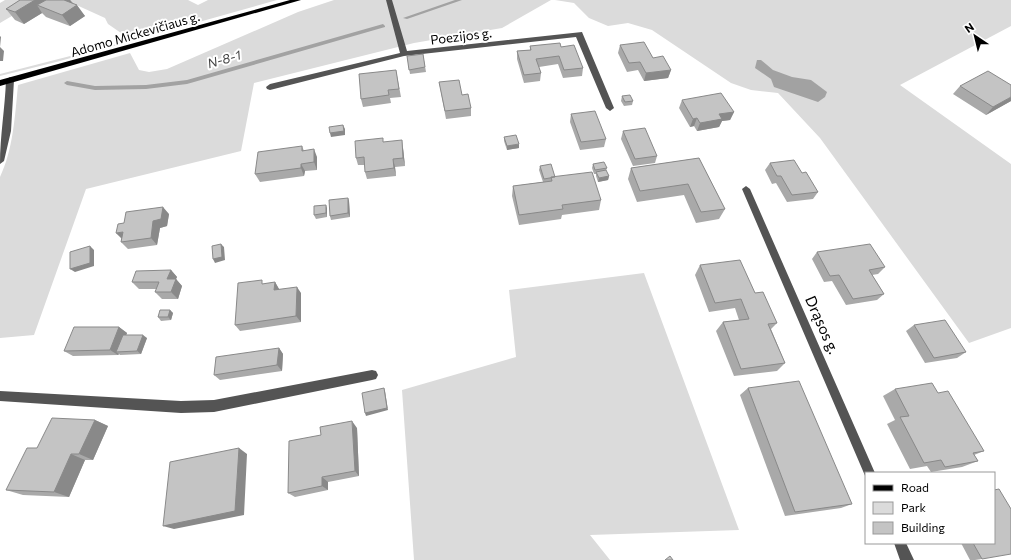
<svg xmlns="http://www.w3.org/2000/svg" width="1011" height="560" viewBox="0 0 1011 560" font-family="Commissioner,sans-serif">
<rect width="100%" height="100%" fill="#fff"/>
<!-- green -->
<path fill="#dbdbdb" d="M5,0H39L0,23V3Z
M59,0H188L198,5L208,0H277L60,61L0,76V74L121,43L122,39L121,33L108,24L105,18L72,3Z
M334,0H551L502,28L414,43L254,83L241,151L86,189L34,335L0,338V177C13,150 15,116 18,85L130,53L139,70L149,72L167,69L298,12Z
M555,0H1011V26L900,85L1011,164V328L969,343L820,138L778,93L751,90L731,83L652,30L628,23L608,26L589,18L574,3Z
M644,273L739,530L590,535L610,560H414L402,390L516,357L509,290Z"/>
<!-- water -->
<path fill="#a2a2a2" d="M757,60H761L773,70L792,77L811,80L827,92L825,97L818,102L774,87L771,79L755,68Z"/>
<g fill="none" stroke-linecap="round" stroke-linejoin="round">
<!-- stream -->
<path fill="#a2a2a2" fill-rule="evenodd" d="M455,0H462L407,19L403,18Z
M383,24L385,26V27L187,84L146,89L95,90L67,85L64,83L67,81L95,86L146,85L187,80Z"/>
<!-- minor -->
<path fill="#545454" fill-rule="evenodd" d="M386,0H392L407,51L582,32L614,108L610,111L606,108L576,37L404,56L270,90L267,89L266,87L270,84L400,53Z
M10,77L14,80L11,131L4,161L0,164C0,136 5,108 6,80Z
M746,186L750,189L875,473H866V478L742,189Z
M372,370L376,371L378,375L376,379L372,380L214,412L181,413L0,401V391L181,401L214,400Z
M894,543H906L914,560H900Z"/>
<!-- major -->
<path fill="#000" fill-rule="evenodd" d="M290,0H301L0,86V80Z"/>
</g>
<!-- wall -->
<path fill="#a9a9a9" d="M20,0H70L85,16L70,26L46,17L42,13L24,24L15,20L6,9Z
M620,45L653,58L671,70L668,78L644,81L638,70L627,72L618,53Z
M530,46L561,47L583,68L582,76L563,78L558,64L539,67L541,73L540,81L524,83L517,59V51L530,50Z
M423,54L426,72L410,74L407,56Z
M396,70L401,97L390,98L391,103L363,107L361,99Z
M439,82L462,95L471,108V116L446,119Z
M960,86L1011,101L986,115L953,94Z
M622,96L633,101L632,105L624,106L621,101Z
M682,100L734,112L730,120L722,121L719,127L697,131L694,126L690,127L679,108Z
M571,114L606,139L604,147L580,150L570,122Z
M623,131L657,156L655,163L633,166L621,139Z
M504,137L519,148L507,150L504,141Z
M384,142L403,148L405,166L395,167L396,176L367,179L365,172V165H358L356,158Z
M302,146L304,151L317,157V170L305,171L304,176L260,182L255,174Z
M699,158L725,209L719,219L696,223L684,195L637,202L628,179L631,168Z
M770,163L802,173L818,192L813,199L787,202L776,183L772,184L765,170Z
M593,164L607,168L606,171L609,176L608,180L598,182L596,176V174H594L592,168Z
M540,166L555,177L601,200L599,210L562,215L561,219L519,225L512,196L513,186L543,182L539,170Z
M348,198L349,201L350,217L331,220L330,216Z
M327,208V217L316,219L314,215Z
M169,214L167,226L160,228L157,245L128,249L121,242L122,238L116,233Z
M817,252L885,267L878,274L872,275L884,294L877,300L846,305L832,281L824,282L812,259Z
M700,265L755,293L777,323L771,329L785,363L777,371L734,376L716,331L723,322L739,320L735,308L709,312L695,275Z
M171,270L177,277L176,279L182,286L178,299H162L155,292L157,289H139L132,282Z
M275,282L279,289L301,293V322L240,331L235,325L265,284Z
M170,310L173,313L171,320L161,321L158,317Z
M914,325L966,352L957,358L925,363L906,331Z
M119,327L127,333L126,335L147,338L141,354L120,355L119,354L118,355L73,356L64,351Z
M279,348L283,354L282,371L220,380L214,375Z
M748,388L852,504L841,508L785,516L740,395Z
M895,389L938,393L984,451L974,455L978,461L962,467L931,472L927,466L910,469L887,424L895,420L883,396Z
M95,420L108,426L93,460H85L69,497L23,495L6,490L37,448Z
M357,428L359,476L328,482V490L295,497L288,493L321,435Z
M961,543H994L982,559L975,560H970Z"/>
<!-- shaded-wall -->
<path fill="#898989" d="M35,0H51L37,5L42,13L24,24L15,12Z
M61,0H70L75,6L77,5L85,16L70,26L62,15Z
M0,36L1,37L0,47L4,51L3,61H0Z
M671,70L668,78L644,81L646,73Z
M1011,97V101L986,115L993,107Z
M734,112L730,120L722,121L719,127L697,131L700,123L719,114Z
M697,118L694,126L690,127L693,119Z
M343,125L345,129V135L331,137L330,133Z
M402,140L403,148L405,166L403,158Z
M519,144V148L507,150V146Z
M314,149L317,157V170L314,162Z
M393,159L395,167L396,176L394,168Z
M301,164L305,171L304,176L301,168Z
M609,176L608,180L598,182L599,178Z
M348,198L349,201L350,217L348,213Z
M326,205L327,208V217L326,213Z
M163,207L169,214L167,226L160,228L157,245L151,238L153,221Z
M123,232V240L116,233Z
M221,244L224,247L225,260L215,263L213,259Z
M90,246L94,250V266L75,272L70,269Z
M171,270L177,277L176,279L182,286L178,299L171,292L167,279Z
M275,282L279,289V296L274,290Z
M297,287L301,293V322L296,316Z
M170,310L173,313L171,320L168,317Z
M119,327L127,333L120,352H116L119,354L118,355L110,350Z
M143,335L147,338L141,354L137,351Z
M279,348L283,354L282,371L277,365Z
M384,388L385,391L388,410L366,416L365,413Z
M95,420L108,426L93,460L79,454Z
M352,421L357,428L359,476L355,471Z
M239,448L247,454L244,515L174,529L163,526Z
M71,454L85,460L69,497L54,492Z
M322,477L328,482V490L322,486Z"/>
<!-- building -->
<path fill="#c4c4c4" stroke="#898989" d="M20,0H35L15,12L6,9Z
M46,0H64L77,5L62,15L37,5Z
M644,42L653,58L663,56L671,70L646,73L640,62L629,63L620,45Z
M560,43L561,47L574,45L583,68L564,70L559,56L536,59L541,73L524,75L517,51L531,50L530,46Z
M423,54L425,67L409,70L407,56Z
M396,70L399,89L388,90L389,95L361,99L359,74Z
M988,71L1011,85V97L993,107L960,86Z
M459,80L462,95L468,94L471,108L445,111L439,82Z
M721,93L734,112L719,114L722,119L700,123L697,118L693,119L682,100Z
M630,95L633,101L625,102L622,96Z
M595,111L606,139L581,142L571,114Z
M343,125L344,131L330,133L329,127Z
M645,128L657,156L635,159L623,131Z
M516,135L519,144L507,146L504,137Z
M383,138V142L402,140L403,158L393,159L394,168L365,172L364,157L356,158L355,141Z
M302,146V151L314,149V162L301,164V168L255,174L258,152Z
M699,158L725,209L701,212L688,184L640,191L631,168Z
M794,160L802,173L806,172L818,192L792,195L781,176H777L770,163Z
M604,162L607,168L595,170L593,164Z
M551,164L555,177L544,179L540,166Z
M606,170L609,176L599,178L596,172Z
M592,172L601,200L562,205L563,209L519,215L513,186L552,181L551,177Z
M348,198V213L330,216L329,200Z
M326,205V213L314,215V206Z
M163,207L161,219L153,221L151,238L121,242L123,232L116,233L118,224L124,223L126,212Z
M221,244L222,257L213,259L212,246Z
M870,244L885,267L869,270L884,294L853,299L839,275L830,276L817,252Z
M90,246V263L70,269V252Z
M740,260L755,293L763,292L777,323L768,324L785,363L741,369L723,322L749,319L741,299L715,303L700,265Z
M171,270L167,279H176L171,292H155L159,282H132L136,271Z
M262,280V284L275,282L274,290L297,287L296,316L235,325L238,283Z
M160,310H170L168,317H158Z
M945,320L966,352L934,358L914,325Z
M74,327H119L110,350L64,351Z
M123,335H143L137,351L116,352Z
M279,348L277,365L214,375L216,357Z
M799,381L852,504L795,512L748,388Z
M932,383L938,393L948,391L984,451L973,453L978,461L945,467L941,460L924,463L900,417L909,416L895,389Z
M384,388L387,408L365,413L362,393Z
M52,418L95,420L79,454H71L54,492L6,490L27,448H37Z
M352,421L355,471L322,477V486L288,493L289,441L321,435L320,427Z
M239,448L235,511L163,526L170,462Z
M999,489L1011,509V554L982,559L973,543H994V490Z
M670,556L673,560H665Z"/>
<g text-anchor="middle" stroke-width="4" stroke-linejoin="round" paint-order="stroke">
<!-- far-street labels -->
<g font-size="13" fill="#000" stroke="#fff">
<text transform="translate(135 34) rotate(-16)" y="5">Adomo Mickevičiaus g.</text>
<text transform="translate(461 36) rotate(-7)" y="5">Poezijos g.</text>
</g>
<!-- far-water labels -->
<g font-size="13" font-style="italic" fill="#434343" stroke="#fff">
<text transform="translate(224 59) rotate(-16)" y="5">N-8-1</text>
</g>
<!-- street labels -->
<g font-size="15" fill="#000" stroke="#fff">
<text transform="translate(822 325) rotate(66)" y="5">Drąsos g.</text>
</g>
</g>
<!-- legend -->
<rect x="865" y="472" width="130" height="72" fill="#ffffff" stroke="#999999"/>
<rect x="873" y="485" width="20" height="6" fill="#000000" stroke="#999999"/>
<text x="901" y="492" font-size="12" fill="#000000">Road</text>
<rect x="873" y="502" width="20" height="12" fill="#dbdbdb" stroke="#999999"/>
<text x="901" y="512" font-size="12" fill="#000000">Park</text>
<rect x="873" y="522" width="20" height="12" fill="#c4c4c4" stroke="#999999"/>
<text x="901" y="532" font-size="12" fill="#000000">Building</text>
<!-- north arrow -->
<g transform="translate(975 36) rotate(325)" stroke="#ffffff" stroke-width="3" paint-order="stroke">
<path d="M0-3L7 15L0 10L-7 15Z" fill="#000000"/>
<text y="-6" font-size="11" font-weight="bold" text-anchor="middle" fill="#000000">N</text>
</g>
</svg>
